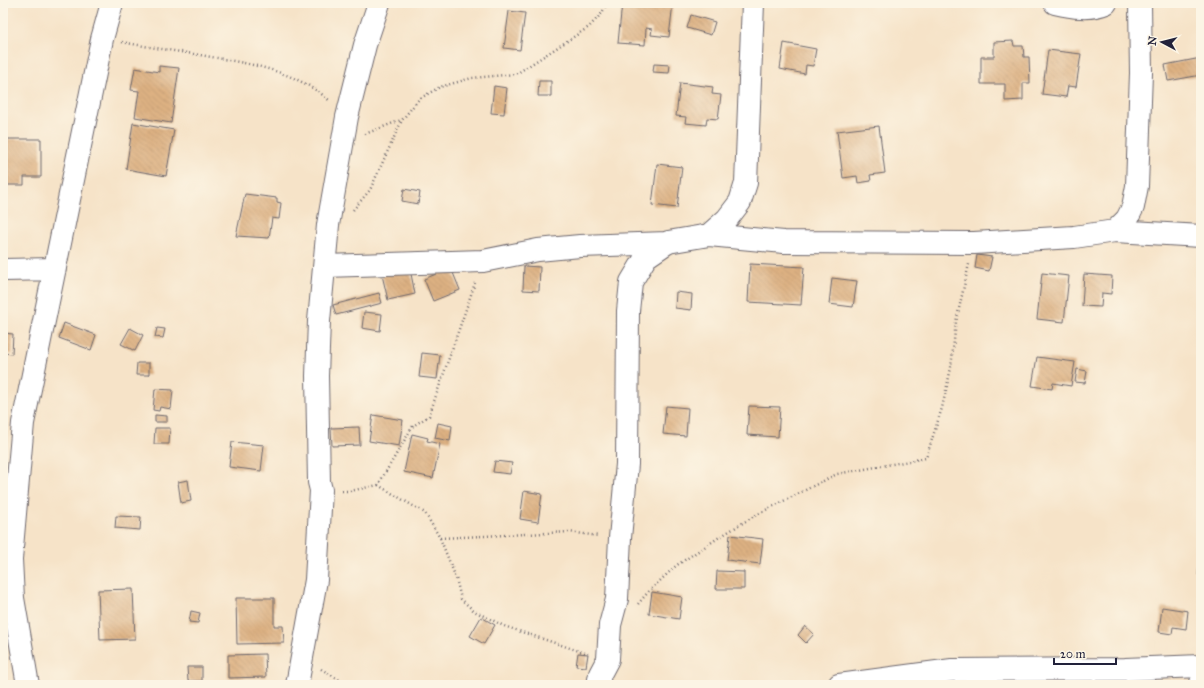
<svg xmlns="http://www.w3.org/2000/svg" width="1204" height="688" viewBox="0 0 1204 688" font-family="'IM FELL Great Primer',serif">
<defs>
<pattern id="building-back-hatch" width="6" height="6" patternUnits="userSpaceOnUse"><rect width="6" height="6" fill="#ddb182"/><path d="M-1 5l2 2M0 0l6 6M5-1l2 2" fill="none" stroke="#bd9871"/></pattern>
</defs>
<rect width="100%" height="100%" fill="#fcf5e5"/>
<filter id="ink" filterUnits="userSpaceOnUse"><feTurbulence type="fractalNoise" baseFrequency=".025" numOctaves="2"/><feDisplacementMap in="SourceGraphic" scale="8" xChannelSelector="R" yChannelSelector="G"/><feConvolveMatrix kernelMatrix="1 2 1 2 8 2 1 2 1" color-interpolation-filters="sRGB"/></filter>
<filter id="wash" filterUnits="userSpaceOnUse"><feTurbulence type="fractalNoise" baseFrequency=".012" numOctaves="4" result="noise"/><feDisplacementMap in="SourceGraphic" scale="16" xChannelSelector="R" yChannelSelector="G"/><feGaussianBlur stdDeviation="0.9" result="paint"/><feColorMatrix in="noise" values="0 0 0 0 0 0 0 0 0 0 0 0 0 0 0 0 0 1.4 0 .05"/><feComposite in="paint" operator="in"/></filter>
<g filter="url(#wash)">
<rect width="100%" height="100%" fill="#f6e3c8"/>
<g id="blocks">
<!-- building -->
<path fill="url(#building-back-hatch)" d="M622,3H673L669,37L651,35L652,29L646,28L645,45L618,43Z
M509,11L525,13L520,50L504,48Z
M691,15L715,22L711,35L687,28Z
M1013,41L1014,46H1023L1024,57H1029L1030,83H1023V100L1005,101V84H981V57H994V42Z
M784,43L816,49L813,66L806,65L805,74L780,69Z
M1048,50L1081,54L1076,87L1068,86L1066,97L1042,94Z
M1201,58V75L1168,81L1165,65Z
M654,64L670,65L669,73L653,72Z
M159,66L179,68L171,123L135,117L139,91L131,90L135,68L159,72Z
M539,81H551V96H538Z
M680,83L713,87L712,94L721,95L718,119L707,118L706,125L685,123L686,117L676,116Z
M494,86L507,88L504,114L491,113Z
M133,123L174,130L166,176L126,169Z
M879,126L885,173L870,175L871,181L858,183L857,176L843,178L837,131Z
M3,139H41V177H24V185H3Z
M657,164L682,167L677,208L652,205Z
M404,189L420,192L418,204L402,201Z
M245,194L277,198V202L281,203L279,219L272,218L269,238L236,236Z
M977,255L992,257L989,271L975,268Z
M750,264L804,267L801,305L748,302Z
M524,266L540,267L539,291L523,290Z
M451,268L460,290L433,301L424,279Z
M410,269L415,294L388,300L382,275Z
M1042,273L1069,276L1064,322L1037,319Z
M1084,274L1112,276L1111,294L1102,293L1101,307L1082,306Z
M832,278L857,281L853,307L829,304Z
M676,292L692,294L691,310L675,308Z
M379,293L382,303L336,315L333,305Z
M364,312L382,314L380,331L362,328Z
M64,323L96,335L91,350L59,338Z
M130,328L143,335L135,351L121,344Z
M157,328L165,329L163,338L155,337Z
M3,333L13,334L12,354L3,353Z
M422,353L440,355L437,379L419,377Z
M1037,357L1075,362L1071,386L1053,383L1052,389L1032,386Z
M137,363H149V375H136Z
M1077,369L1087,371L1085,383L1075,382Z
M155,389L173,390L171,409L160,407L159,411L153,410Z
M666,406L688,408L686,436L663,434Z
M749,406L780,407L778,437L747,435Z
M155,415L167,416V422H155Z
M373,415L403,420L399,446L369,441Z
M438,423L452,426L450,441L435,438Z
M359,427L360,445L332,446L331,428Z
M155,428H170L169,444H154Z
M412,434L428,438L427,441L440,444L433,478L404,472Z
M232,442L264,445L261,471L229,467Z
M495,461L512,463L510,474L493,472Z
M188,480L191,501L181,503L178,482Z
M524,491L542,494L538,522L520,519Z
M116,516L141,517L140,530L115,528Z
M730,535L763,539L760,564L727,560Z
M1199,562H1201V575H1198Z
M717,571L744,572V589H716Z
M133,589L135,639L100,640L98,590Z
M652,592L682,597L679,619L649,614Z
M236,598H274V626H283L284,643L237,644Z
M1162,607L1188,611L1186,629L1173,627L1172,634L1159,632Z
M191,611L200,613L198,623L189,622Z
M481,617L495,625L484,644L470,636Z
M805,626L814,634L806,643L798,635Z
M578,653L588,654L586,667L576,666Z
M265,654L266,677L228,678V655Z
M187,667H202V681H188Z"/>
</g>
</g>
<g filter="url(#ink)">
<use href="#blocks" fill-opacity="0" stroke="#6c666c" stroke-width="1"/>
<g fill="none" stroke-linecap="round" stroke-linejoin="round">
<!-- minor casing -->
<g stroke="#6c666c" stroke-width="24">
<path id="minor" d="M1055,3C1072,7 1090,10 1106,3
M1115,231L1127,219L1133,207L1137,186L1141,73L1140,3
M709,235L784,242L974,243L1074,237L1115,231L1201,236
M325,266L483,261L538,250L580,246L667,243
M3,270L55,269
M28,685L13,598L11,559L23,423L102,39L112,3
M297,685L316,580L321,490L319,482L317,376L319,321L328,225L347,117L365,45L379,3
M598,685L600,674L608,659L610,625L617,599L620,538L627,464L628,311L631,282L646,257L668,242L709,235L727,219L740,202L746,183L753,3
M839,685L952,670L1125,669L1201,666
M1200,685L1201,683"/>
</g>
<!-- path -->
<path stroke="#6c666c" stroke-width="2.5" stroke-dasharray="1 3" stroke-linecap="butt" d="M122,42C148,47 174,51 200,55C245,63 294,69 330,101
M365,134L401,120
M353,210L370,190L402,120L419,99L440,87L472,78L516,74L589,27L602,13L607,3
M378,485L425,513L440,538L456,578L461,599L474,611L504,626L588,654
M342,491H350L378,485L413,426L429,416L475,283
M440,538L569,532L599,536
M638,604L649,591L677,565L718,538L756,515L837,474L926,458L942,408L951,368L956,322L969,264
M321,669L348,685"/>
<!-- minor -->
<use href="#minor" stroke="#fff" stroke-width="22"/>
</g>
</g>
<!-- margin -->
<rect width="1204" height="688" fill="none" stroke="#fcf5e5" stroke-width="16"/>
<!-- north arrow -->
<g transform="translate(1162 42) rotate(277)" stroke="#fcf5e5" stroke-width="3" paint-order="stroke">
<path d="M0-3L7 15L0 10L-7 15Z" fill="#22223b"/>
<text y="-6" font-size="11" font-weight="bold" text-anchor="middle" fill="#22223b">N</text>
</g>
<!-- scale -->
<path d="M1054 658v6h62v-6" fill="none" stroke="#22223b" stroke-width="2"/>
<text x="1060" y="658" font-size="12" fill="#22223b" stroke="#fcf5e5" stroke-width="3" paint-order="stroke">20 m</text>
</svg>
